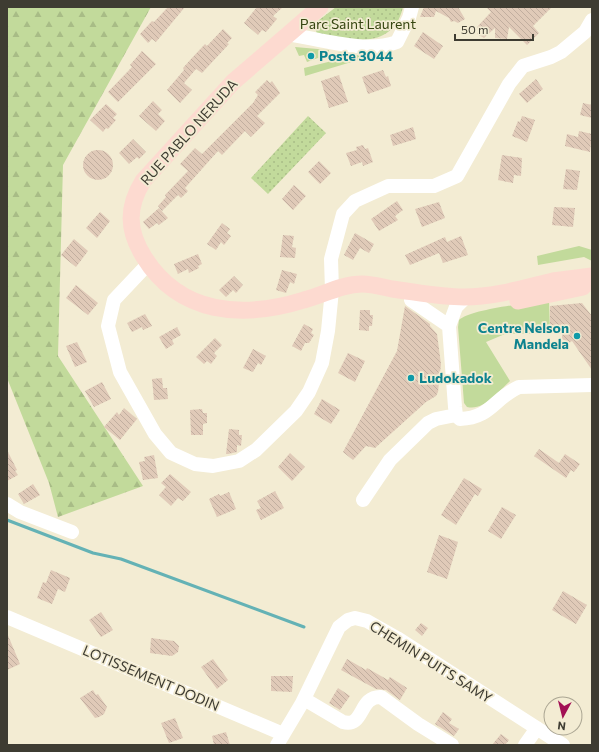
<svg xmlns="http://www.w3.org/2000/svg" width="599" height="752" viewBox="0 0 599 752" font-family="Commissioner,sans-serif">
<defs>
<pattern id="forest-firs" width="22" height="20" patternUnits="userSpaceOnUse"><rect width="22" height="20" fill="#c2da9b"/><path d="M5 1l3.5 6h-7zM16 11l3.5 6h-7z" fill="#a8bc86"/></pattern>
<pattern id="park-dots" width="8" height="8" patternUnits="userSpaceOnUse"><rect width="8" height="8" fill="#c2da9b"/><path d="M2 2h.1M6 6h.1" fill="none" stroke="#a8bc86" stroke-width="1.8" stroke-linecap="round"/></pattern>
<pattern id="building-back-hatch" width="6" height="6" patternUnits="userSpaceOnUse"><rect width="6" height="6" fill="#e0cab8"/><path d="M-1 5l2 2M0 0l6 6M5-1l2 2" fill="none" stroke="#c1ae9f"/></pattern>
</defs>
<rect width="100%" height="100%" fill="#f3ecd3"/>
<!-- grass -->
<path fill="#c2da9b" d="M295,47L329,50V54L307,62L304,55L299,56Z
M339,52L368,57L305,76L304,68L328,62Z
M579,246L592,250V261L584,257L538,265L537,256Z
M549,300L550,333L505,334L486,342L510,381C498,392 484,411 467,407L464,403L458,327L459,320C471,309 530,303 549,300Z"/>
<!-- forest -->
<path fill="url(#forest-firs)" d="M7,7H151L63,165L58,356L143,486L58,517L49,483L7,378Z"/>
<!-- park -->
<path fill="url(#park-dots)" d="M336,7H403C393,51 350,40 317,34L314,24Z
M308,116L326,133L268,194L251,178Z"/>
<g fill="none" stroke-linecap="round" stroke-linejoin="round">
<!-- stream -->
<path stroke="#64b2b5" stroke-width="3" d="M7,520L93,553L121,559L304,627"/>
</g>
<!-- building -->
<path fill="url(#building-back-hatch)" d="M168,7H185L156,42L152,39L148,43L140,34L152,21L154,22Z
M257,7H283L273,16L277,19L266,32L262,30L258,35L244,23Z
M424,7H458L465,19L458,23L454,21L451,22L449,18L436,11L434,17H420Z
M486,7L520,8L552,7L533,26L539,33L527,45L509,27L507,39L495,38V28L484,38L477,34L480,30L477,27L491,12Z
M223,29L232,38L227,43L229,44L202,73L196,69L184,83L192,90L180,103L167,90L184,70L183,68L191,59L205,44L207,46Z
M423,32L443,46L434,59L414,46Z
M142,51L156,64L118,102L108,92L132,67L130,65Z
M383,70L386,77L388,76L391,86L368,94L362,77Z
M339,75L348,102L329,108L321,81Z
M536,79L543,89L527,103L519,94Z
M267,80L270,83L272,81L280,93L257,116L265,123L251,137L245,131L222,155L218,151L185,188L188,191L181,198L178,195L162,211L158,206L166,197L165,195L188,171L180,164L195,148L202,154L253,103L258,95L255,92Z
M153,101L162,110L158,114L165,121L156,131L139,116Z
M583,103L592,105V118L580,115Z
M106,104L117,114L113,118L116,120L108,129L106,128L103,132L90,120Z
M522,116L535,120L527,142L512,136L518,121L520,122Z
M413,127L416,139L393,146L390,135Z
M579,131L592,134L590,152L565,146L567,134L578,137Z
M133,139L146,152L139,159L137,157L129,164L119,153Z
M363,145L365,149L368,148L373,162L363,166L362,162L351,166L346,153L357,150L356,147Z
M83 165a15 15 0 1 1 30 0a15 15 0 1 1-30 0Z
M502,155L522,158L521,176L514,175L513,183L498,180Z
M319,161L331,173L320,184L308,172Z
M566,169L580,171L577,190L563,189Z
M294,185L306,196L293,210L282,199Z
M397,201L403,210L395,216L398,220L379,231L371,219Z
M439,202L445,218L422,227L415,209Z
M554,207L575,208L573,227L552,225Z
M159,208L168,218L159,225L157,223L149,229L143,222Z
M100,212L110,221L97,238L86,228Z
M222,223L230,229L227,233L231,236L224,245L221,242L216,250L207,244Z
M355,233L374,244L369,253L360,248L353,260L344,255Z
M283,235L294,236L292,247L296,248L295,258L280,257Z
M461,236L468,255L443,263L439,253L410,265L405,255L445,237L447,242Z
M74,239L88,251L76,267L61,255Z
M198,254L202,264L198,266L199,268L189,273L188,269L178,274L174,264Z
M282,270L297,274L294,284L290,282L286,293L276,290Z
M234,276L243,285L236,293L233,290L226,297L219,290Z
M76,285L98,303L88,315L66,298Z
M582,303L592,316V370L572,341L569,343L562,339V334L550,333V306Z
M405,306L430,324V326L437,334L441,364L438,392L436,396L426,402L375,448L366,446L353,460L343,452L397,351Z
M360,310H370V315H373L372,326H369V331L359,330Z
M145,314L152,326L143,330L142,327L132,332L127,323Z
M304,324L313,329L311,333L314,335L309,343H305L301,351L292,346Z
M177,327L181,335L172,340L174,344L166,349L159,337Z
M215,338L222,345L214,353L217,356L211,364L207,361L204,364L196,357Z
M77,342L87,362L75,367L66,346Z
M253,349L266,356L261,365L258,363L253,372L243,368Z
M348,353L365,361L355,382L338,373Z
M162,378L163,388H167L168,399L154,400L152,379Z
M102,382L111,399L94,407L85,391Z
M322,399L340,410L331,424L314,414Z
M124,408L137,419L120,440L104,427L117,412L119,415Z
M202,409L203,413H207V423L203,424V435H191L190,410Z
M229,429L239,430V435H242L241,446L237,445V452L228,454H226Z
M539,449L559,463L565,454L580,464L574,472L571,470L566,478L534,456Z
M7,450L17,470L15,471L18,475L7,481Z
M290,453L305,467L292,481L278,467Z
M154,455L158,478L143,480L139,462L145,461L144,457Z
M170,474L191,492L183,501L178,498L171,506L159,495L166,487L161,483Z
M464,478L482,489L478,496L475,494L456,525L441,515Z
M33,484L40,495L24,504L18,494Z
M275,491L284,508L261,520L256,510L261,508L257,501Z
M229,492L236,509L217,517L209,499L219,494L220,496Z
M502,507L516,515L501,539L488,531Z
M439,535L458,542L447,579L427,572Z
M51,570L70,578L65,592L58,589L52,604L37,598L43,582L46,583Z
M563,591L587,605L576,624L552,610Z
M101,612L113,630L101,637L89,620Z
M421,623L428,628L422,636L415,630Z
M7,633L20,664L7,670Z
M151,638L174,641L179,646L178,652L172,656L150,653Z
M213,659L228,680L217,689L201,667Z
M347,659L366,670L367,668L388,680L390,677L407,688L400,700L386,690L376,689L341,670Z
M271,676H293L292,692L271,691Z
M338,688L350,696L340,710L329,703Z
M93,690L96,695L98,694L107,707L104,714L99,717L95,718L80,698Z
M443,712L452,719L449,723L459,729L454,736L435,724Z
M175,718L183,738L169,743L161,723Z
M226,732L230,745H214L212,736Z
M501,734L509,740L505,745H492Z"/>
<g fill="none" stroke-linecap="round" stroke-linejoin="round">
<!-- minor -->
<path stroke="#fff" stroke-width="14" d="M287,34C320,39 366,54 397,42L409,18L412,7
M148,264L114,300L108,326L120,372L155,434L171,453L195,464L213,466L239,461L256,450L296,411L309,392L322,363L328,331L332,290L331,259L343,214L355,201L388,186H434L457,176L509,84L523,66L551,57L561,52L585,32L592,20
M466,297L456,307L449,326L455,407L456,415L460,419C491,418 494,398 519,387L592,385
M411,300L449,326
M363,500L390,460L428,423L436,419L456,415
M7,504L20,512L72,532
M7,617L283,734
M304,699L343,722C365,728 358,696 381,697L418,724L452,745
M277,745L302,703L339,627L348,620L355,618L367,621L397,638L563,745
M525,745L537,728"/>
<!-- major -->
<path stroke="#fddad0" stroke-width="17" d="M320,7L233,82L143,181C127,207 127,230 144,257C180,315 243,319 304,300C323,295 342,284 362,284C373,284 382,287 392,289C416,292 440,297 464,297C494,297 524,288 553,281C566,279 579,278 592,276
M518,301L583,287"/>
</g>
<!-- markers -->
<g fill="#0f9aa8" stroke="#f3ecd3" stroke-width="1.5">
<circle cx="311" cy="56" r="4"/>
<circle cx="577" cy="336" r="4"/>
<circle cx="411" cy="378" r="4"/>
</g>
<g text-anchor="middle" stroke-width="3.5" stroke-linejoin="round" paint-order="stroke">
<!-- park labels -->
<g font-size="14" fill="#364611" stroke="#f3ecd3">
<text x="358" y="29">Parc Saint Laurent</text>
</g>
<!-- culture labels -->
<g font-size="14" font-weight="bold" fill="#0d838f" stroke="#f3ecd3" text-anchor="start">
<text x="319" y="61">Poste 3044</text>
<text x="569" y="333" text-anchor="end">Centre Nelson<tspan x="569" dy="16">Mandela</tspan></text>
<text x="419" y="383">Ludokadok</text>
</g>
<!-- street labels -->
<g font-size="14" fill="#3e3c32" stroke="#f3ecd3">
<text transform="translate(189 132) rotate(-48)" y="5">RUE PABLO NERUDA</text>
<text transform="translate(431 662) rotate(32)" y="5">CHEMIN PUITS SAMY</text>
<text transform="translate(151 678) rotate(23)" y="5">LOTISSEMENT DODIN</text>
</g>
</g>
<!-- border -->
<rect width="599" height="752" fill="none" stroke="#3e3c32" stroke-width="16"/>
<!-- north arrow -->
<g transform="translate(563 716) rotate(187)"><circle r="19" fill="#f3ecd3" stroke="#aba693"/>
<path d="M0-3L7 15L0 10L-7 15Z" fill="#a21054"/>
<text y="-6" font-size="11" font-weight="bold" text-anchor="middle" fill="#3e3c32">N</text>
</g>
<!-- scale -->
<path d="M455 34v6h78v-6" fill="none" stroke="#3e3c32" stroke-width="2"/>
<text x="461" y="34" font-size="12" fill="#3e3c32" stroke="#f3ecd3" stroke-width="3" paint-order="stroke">50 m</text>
</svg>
